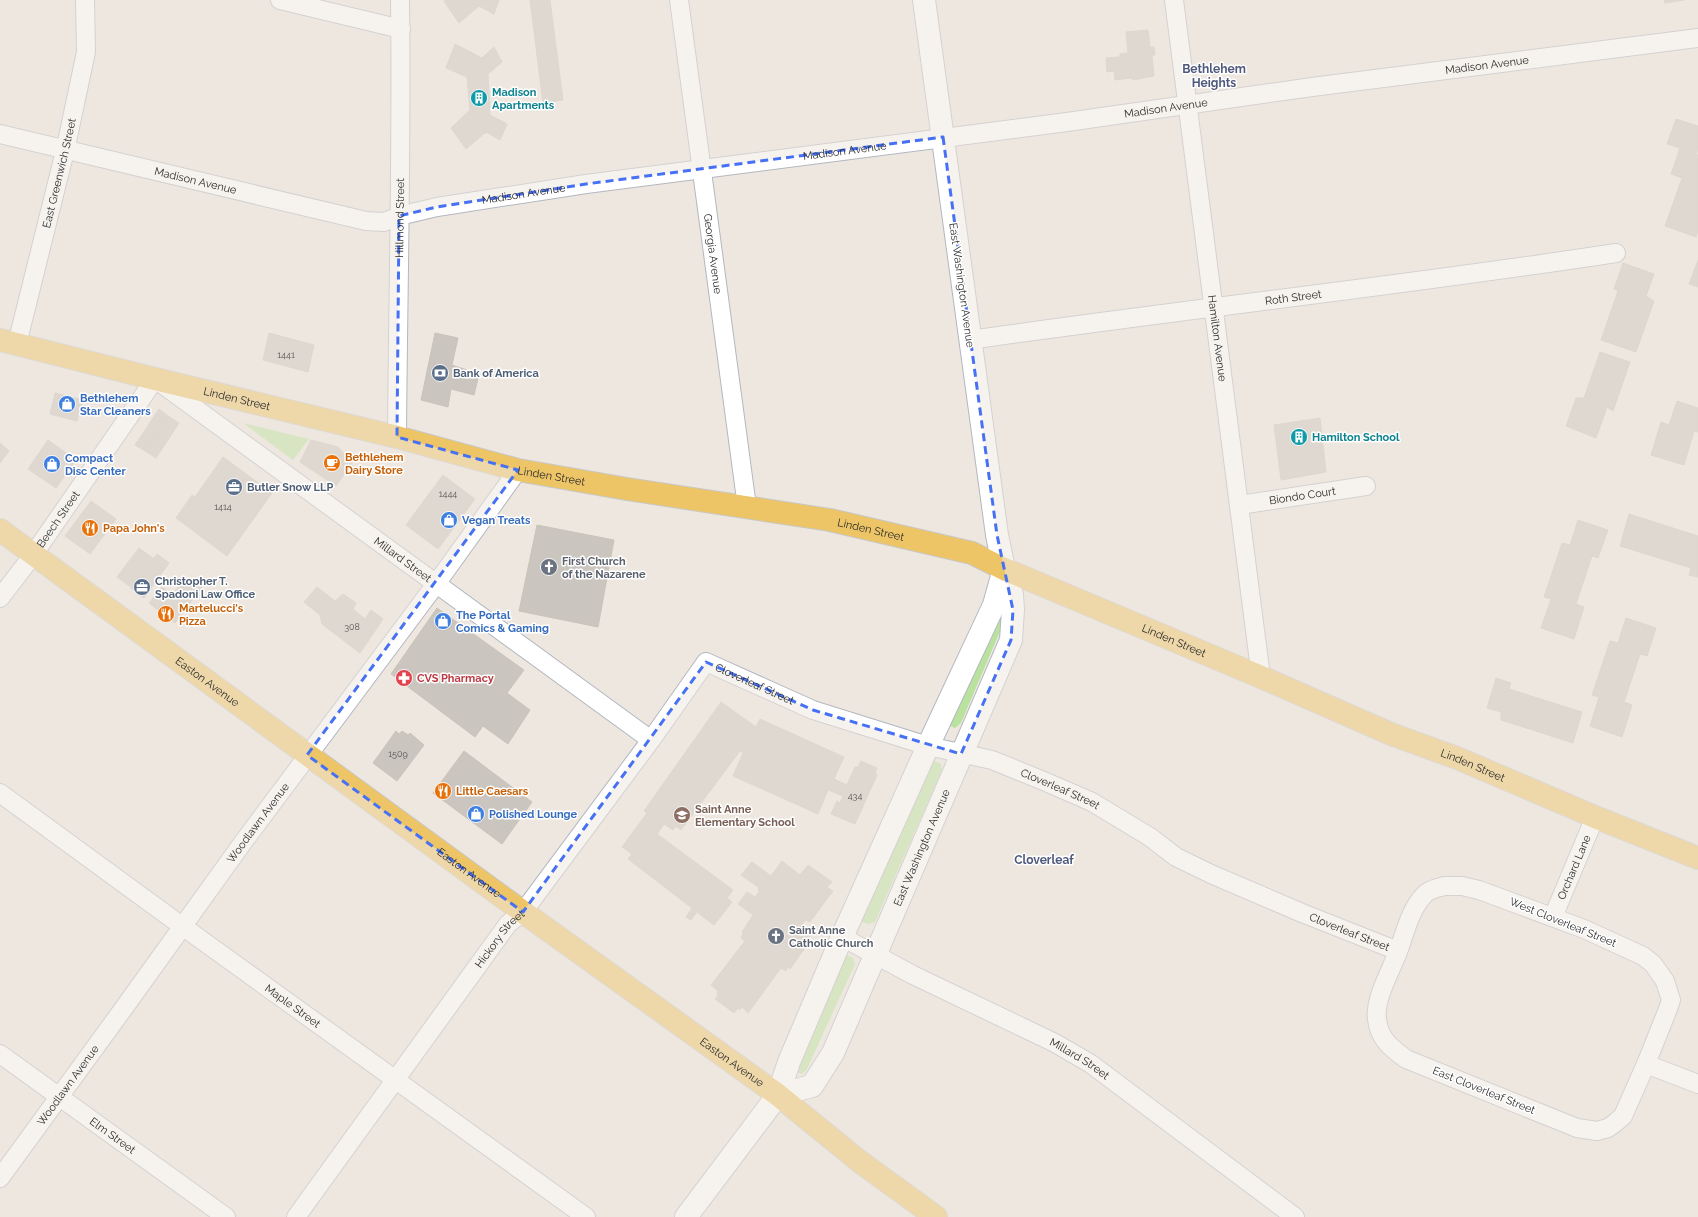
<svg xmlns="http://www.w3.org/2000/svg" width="1698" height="1217" viewBox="0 0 1698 1217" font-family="Raleway,sans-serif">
<rect width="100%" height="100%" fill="#eee7e0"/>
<!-- green -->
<path fill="#bae29f" d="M243,423L309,439L293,460Z
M996,609L1007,615L961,723L955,728L950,726L948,720Z
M935,761L941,764L942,770L875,922L869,924L862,922L860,914L928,765Z
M847,955L853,958L855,964L807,1069L802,1074L796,1072L841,959Z"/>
<!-- building -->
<path fill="#cac5be" stroke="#c9c3b9" d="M446,0H499L494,14L479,6L459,23L444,1Z
M530,0H550L563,100L543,103Z
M1664,0H1684L1665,3Z
M1148,30L1150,47H1154L1155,55H1152L1154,76L1133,80L1132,78L1115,80L1114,71L1107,72L1106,58L1120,57V54L1128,53L1126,32Z
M455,44L482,58L494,47L502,62L488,74L490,115L507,124L500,140L486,132L466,149L451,128L470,110L467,77L446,68Z
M1676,119L1698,126V150L1696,154L1698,155V231L1696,237L1665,226L1682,178L1671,174L1680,148L1667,144Z
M1698,260V287L1689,284Z
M1623,263L1654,274L1646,296L1654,301L1636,352L1601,340L1618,291L1614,289Z
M269,333L314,345L308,372L263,360Z
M435,333L458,338L452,365L479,374L474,395L451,389L448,407L421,400Z
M1600,352L1630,362L1613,411L1607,407L1596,438L1566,426L1576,398H1584Z
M55,393L83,400L77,421L50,414Z
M1677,401L1698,408V432L1694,431L1684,465L1651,455L1661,422L1669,425Z
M159,409L168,416L145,451L135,445Z
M168,416L179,423L156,458L145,451Z
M1320,418L1326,472L1281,480L1274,425Z
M48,440L76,460L56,488L28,469Z
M311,440L338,447L352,463L336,486L300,462Z
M0,443L9,451L0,463Z
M223,457L272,493L227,556L176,518L192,495L195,497Z
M443,475L475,499L438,549L406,525Z
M91,501L116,519L90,554L65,536Z
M1629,514L1698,536V577L1689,575L1691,568L1620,546Z
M1578,520L1608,530L1598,558L1592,556L1576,604L1584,607L1574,639L1541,628L1551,599L1544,597L1562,543L1570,545Z
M537,525L614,540L598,627L519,611Z
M139,548L153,558L131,587L117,577Z
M157,554L169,563L144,598L131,588Z
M183,581L191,586L195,581L202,587L175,623L149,603L162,587L172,595Z
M317,587L335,601L343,594L356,603L353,609L365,619L371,610L383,619L360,653L322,624L320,615L304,602Z
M437,608L524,670L507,693L530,710L508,744L483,726L475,737L391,674Z
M1626,618L1656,628L1647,656L1640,654L1624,702L1632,705L1622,737L1590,726L1599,697L1592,695L1610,641L1618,643Z
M1496,678L1511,683L1509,689L1582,712L1573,743L1501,720V712L1487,708Z
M721,702L756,727L760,719L844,757L834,779L847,785L855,767H858L861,761L877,768L875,774L877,775L855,824L831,814L837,801L840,803L843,796L828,790L818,814L733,776L743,753L740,751L681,830L676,826L673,830L664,824L657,834L733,890L727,898L732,902L714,925L697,912L691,920L686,917L692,908L628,859L632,854L622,847L647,813L644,811Z
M396,731L399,734L402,731L408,735L410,733L424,745L397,781L373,763Z
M464,751L532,802L502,844L433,793Z
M782,861L800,875L808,865L832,882L827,887L833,891L810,922L805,920L802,925L812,932L807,941L809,942L790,969L788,967L786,971L781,968L748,1013L742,1007L740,1010L738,1008L734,1013L715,999L718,995L717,993L718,991L711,985L745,941L741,938L743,934L742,932L753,915L738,904L747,892L755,897L759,892L758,887L741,875L752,862L771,876Z"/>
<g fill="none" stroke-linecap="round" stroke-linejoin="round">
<!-- minor casing -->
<g stroke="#b3b7c0" stroke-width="20">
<g id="minor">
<path d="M280,0L401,29"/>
<path id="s1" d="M679,0L747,507"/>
<path id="s2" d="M1174,0L1261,677"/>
<path id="s3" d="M0,134L366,221L384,222L399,216L437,207L586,184L1067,122L1312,87L1698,38"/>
<path id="s4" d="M970,340C1185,309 1401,286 1616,253"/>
<path id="s5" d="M17,344L65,151L86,52L85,0"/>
<path id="s6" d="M397,437C398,291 402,146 400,0"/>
<path id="s7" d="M1239,505L1366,486"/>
<path id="s8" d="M0,598L33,555L155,379L651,740"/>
<path id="s9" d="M0,793L171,918L586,1217"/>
<path d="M1444,886H1462L1479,890L1584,929L1643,956L1653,964L1665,981L1671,1000L1668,1009L1646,1064L1623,1116L1615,1123L1608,1128L1597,1131L1577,1128L1406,1059C1391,1048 1379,1039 1377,1019C1374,1000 1391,970 1398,952C1405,933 1410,909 1425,894C1430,889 1438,888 1444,886Z"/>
<path id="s10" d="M1553,917L1595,817"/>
<path id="s11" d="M842,937L913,975L1055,1043L1091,1064L1295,1217"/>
<path id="s12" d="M0,1054L226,1217"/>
<path d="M1646,1064L1698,1084"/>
<path id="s13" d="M0,1178L121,1012L244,841L436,584L518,470"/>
<path id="s14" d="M296,1217L508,924L523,912L651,740L706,662L813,710L928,746L992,760L1046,782L1092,802L1150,837L1176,857L1211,874L1302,913L1398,951"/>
</g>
</g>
<!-- tertiary casing -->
<g stroke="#b3b7c0" stroke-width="24">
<g id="tertiary">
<path id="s15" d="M778,1095L812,1086L833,1053L1011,640L1013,610L1012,595L1004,569L997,535L924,0"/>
<path d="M686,1217L778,1095L789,1062L842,937L928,746L994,605L1004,569"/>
</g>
</g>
<!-- primary casing -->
<g stroke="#c8c8c8" stroke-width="24">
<g id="primary">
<path id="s16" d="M0,340L155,379L397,437L518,470L627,489L830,520L972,553L1004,569L1261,677L1391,734L1457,758L1595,817L1698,858"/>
<path id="s17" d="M0,530L523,912L778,1095L859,1161L936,1217"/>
</g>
</g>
<!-- minor -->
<use href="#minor" stroke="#fff" stroke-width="18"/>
<!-- tertiary -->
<use href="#tertiary" stroke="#fff" stroke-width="22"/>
<!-- primary -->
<use href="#primary" stroke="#edc566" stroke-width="22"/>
</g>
<!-- marked area -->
<path d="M0 0H1698V1217H0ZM943,137L997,535L1013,610L1011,640L961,754L813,710L706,662L523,912L307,755L518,470L397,437L399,216L437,207L586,184Z" fill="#eee7e0" fill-opacity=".55" fill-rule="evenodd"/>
<path fill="none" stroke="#4771f4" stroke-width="3" stroke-dasharray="8 5" stroke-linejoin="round" d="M943,137L997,535L1013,610L1011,640L961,754L813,710L706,662L523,912L307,755L518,470L397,437L399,216L437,207L586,184Z"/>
<!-- icons -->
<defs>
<g id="building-disc" transform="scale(0.9)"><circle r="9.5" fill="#0f9aa8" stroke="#fff"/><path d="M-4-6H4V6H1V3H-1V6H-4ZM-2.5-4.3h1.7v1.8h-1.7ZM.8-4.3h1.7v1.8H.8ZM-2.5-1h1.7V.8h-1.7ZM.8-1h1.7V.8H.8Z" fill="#fff"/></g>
<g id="bank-disc" transform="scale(0.9)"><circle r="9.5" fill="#5c6f8a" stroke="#fff"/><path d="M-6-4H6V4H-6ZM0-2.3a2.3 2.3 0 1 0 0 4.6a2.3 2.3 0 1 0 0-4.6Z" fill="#fff"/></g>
<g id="shop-disc" transform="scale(0.9)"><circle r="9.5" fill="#3f7fe0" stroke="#fff"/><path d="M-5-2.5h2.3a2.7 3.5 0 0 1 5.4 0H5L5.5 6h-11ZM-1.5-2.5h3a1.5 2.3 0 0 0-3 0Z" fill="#fff"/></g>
<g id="cafe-disc" transform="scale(0.9)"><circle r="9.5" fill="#e8710a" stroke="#fff"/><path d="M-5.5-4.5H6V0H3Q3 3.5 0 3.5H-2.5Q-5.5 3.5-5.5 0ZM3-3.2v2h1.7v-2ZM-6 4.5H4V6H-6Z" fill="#fff"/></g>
<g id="office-disc" transform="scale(0.9)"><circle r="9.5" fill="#5c6f8a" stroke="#fff"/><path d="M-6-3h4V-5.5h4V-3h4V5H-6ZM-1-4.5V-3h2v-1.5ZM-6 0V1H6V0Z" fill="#fff"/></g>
<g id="restaurant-disc" transform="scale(0.9)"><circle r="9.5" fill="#e8710a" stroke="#fff"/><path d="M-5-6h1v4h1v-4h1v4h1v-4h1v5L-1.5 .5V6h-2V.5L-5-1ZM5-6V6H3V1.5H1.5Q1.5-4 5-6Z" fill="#fff"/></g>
<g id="church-disc" transform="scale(0.9)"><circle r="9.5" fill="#6b7280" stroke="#fff"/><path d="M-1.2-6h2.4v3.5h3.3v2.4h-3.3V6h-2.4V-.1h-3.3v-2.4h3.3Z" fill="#fff"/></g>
<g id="pharmacy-disc" transform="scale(0.9)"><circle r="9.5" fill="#e0444e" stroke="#fff"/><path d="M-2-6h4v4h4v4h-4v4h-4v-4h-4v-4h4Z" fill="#fff"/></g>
<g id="school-disc" transform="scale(0.9)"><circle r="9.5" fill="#8d6e63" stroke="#fff"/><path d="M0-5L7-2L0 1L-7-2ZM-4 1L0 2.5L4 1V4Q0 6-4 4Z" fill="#fff"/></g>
</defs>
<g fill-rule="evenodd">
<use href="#building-disc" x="479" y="98"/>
<use href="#bank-disc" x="440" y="373"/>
<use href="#shop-disc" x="67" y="404"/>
<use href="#building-disc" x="1299" y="437"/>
<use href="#cafe-disc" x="332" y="463"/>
<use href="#shop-disc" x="52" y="464"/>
<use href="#office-disc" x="234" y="487"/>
<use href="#shop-disc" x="449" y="520"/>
<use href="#restaurant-disc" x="90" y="528"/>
<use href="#church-disc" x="549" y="567"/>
<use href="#office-disc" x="142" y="587"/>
<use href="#restaurant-disc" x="166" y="614"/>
<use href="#shop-disc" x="443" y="621"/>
<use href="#pharmacy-disc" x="404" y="678"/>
<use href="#restaurant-disc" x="443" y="791"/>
<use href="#shop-disc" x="476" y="814"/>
<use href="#school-disc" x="682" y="815"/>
<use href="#church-disc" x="776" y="936"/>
</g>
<g text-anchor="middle" stroke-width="3" stroke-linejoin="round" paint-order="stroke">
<!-- number labels -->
<g font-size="9" fill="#545351">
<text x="286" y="358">1441</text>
<text x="448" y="497">1444</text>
<text x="223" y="510">1414</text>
<text x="352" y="630">308</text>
<text x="398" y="757">1509</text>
<text x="855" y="799">434</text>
</g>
<!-- street labels -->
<g font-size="11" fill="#2d2d2d" stroke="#fff">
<text dy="4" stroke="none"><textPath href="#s3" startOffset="1509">Madison Avenue</textPath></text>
<text dy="4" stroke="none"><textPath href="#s3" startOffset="1185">Madison Avenue</textPath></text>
<text dy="4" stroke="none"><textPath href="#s3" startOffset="861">Madison Avenue</textPath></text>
<text dy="4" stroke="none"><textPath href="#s5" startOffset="176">East Greenwich Street</textPath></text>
<text dy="4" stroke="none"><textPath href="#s3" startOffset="201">Madison Avenue</textPath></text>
<text dy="4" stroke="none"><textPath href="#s3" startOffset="537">Madison Avenue</textPath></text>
<text dy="4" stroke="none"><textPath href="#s6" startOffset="219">Hillmond Street</textPath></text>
<text dy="4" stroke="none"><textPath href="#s1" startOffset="256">Georgia Avenue</textPath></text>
<text transform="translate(962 285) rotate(82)" y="4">East Washington Avenue</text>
<text dy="4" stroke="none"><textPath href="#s4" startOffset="326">Roth Street</textPath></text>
<text dy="4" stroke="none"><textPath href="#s2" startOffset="341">Hamilton Avenue</textPath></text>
<text dy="4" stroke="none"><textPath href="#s16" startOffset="244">Linden Street</textPath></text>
<text dy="4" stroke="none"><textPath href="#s16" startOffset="568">Linden Street</textPath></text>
<text dy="4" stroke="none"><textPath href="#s7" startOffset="64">Biondo Court</textPath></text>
<text dy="4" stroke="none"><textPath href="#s8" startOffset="98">Beech Street</textPath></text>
<text dy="4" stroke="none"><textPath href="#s16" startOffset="892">Linden Street</textPath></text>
<text dy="4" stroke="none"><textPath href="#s8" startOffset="575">Millard Street</textPath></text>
<text dy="4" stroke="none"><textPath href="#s16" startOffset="1216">Linden Street</textPath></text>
<text dy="4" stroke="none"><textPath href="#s17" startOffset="257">Easton Avenue</textPath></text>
<text dy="4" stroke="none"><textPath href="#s14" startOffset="744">Cloverleaf Street</textPath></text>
<text dy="4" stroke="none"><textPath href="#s16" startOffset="1540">Linden Street</textPath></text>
<text dy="4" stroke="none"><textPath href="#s14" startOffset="1068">Cloverleaf Street</textPath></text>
<text dy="4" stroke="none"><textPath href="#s13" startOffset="439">Woodlawn Avenue</textPath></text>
<text dy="4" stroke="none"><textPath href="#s15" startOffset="298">East Washington Avenue</textPath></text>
<text dy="4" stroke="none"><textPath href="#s10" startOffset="54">Orchard Lane</textPath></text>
<text dy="4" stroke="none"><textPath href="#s17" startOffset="581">Easton Avenue</textPath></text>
<text transform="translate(1563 922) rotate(22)" y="4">West Cloverleaf Street</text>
<text dy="4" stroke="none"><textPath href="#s14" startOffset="1392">Cloverleaf Street</textPath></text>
<text dy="4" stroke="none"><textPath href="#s14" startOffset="345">Hickory Street</textPath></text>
<text dy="4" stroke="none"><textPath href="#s9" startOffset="362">Maple Street</textPath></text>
<text dy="4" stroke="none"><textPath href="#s11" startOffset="267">Millard Street</textPath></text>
<text dy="4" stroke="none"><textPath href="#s17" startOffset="905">Easton Avenue</textPath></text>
<text dy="4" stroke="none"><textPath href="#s13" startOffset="115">Woodlawn Avenue</textPath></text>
<text transform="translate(1484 1090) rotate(22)" y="4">East Cloverleaf Street</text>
<text dy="4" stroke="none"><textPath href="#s12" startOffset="139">Elm Street</textPath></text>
</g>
<!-- culture labels -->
<g font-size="11" font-weight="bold" fill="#0d838f" stroke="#fff" text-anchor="start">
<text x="492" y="96">Madison<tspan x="492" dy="13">Apartments</tspan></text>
<text x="1312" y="441">Hamilton School</text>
</g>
<!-- service labels -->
<g font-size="11" font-weight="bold" fill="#4e5e75" stroke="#fff" text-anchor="start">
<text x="453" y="377">Bank of America</text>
<text x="247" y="491">Butler Snow LLP</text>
<text x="155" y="585">Christopher T.<tspan x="155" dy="13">Spadoni Law Office</tspan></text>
</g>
<!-- shop labels -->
<g font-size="11" font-weight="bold" fill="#366cbe" stroke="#fff" text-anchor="start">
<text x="80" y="402">Bethlehem<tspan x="80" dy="13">Star Cleaners</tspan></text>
<text x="65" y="462">Compact<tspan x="65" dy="13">Disc Center</tspan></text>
<text x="462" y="524">Vegan Treats</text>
<text x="456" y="619">The Portal<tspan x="456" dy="13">Comics &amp; Gaming</tspan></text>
<text x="489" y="818">Polished Lounge</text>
</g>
<!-- food labels -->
<g font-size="11" font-weight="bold" fill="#c56008" stroke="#fff" text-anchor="start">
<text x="345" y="461">Bethlehem<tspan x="345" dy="13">Dairy Store</tspan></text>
<text x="103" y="532">Papa John's</text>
<text x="179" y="612">Martelucci's<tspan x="179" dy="13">Pizza</tspan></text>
<text x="456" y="795">Little Caesars</text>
</g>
<!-- worship labels -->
<g font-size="11" font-weight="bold" fill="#5b616d" stroke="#fff" text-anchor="start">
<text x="562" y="565">First Church<tspan x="562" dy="13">of the Nazarene</tspan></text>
<text x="789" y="934">Saint Anne<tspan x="789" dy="13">Catholic Church</tspan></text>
</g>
<!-- health labels -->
<g font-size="11" font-weight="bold" fill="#be3a42" stroke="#fff" text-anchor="start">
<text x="417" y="682">CVS Pharmacy</text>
</g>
<!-- education labels -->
<g font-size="11" font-weight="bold" fill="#785e54" stroke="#fff" text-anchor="start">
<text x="695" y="813">Saint Anne<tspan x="695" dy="13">Elementary School</tspan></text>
</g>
<!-- neighbourhood labels -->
<g font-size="12" font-weight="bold" fill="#4e597d" stroke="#fff">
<text x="1214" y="73">Bethlehem<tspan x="1214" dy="14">Heights</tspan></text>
<text x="1044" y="864">Cloverleaf</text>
</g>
</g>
</svg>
